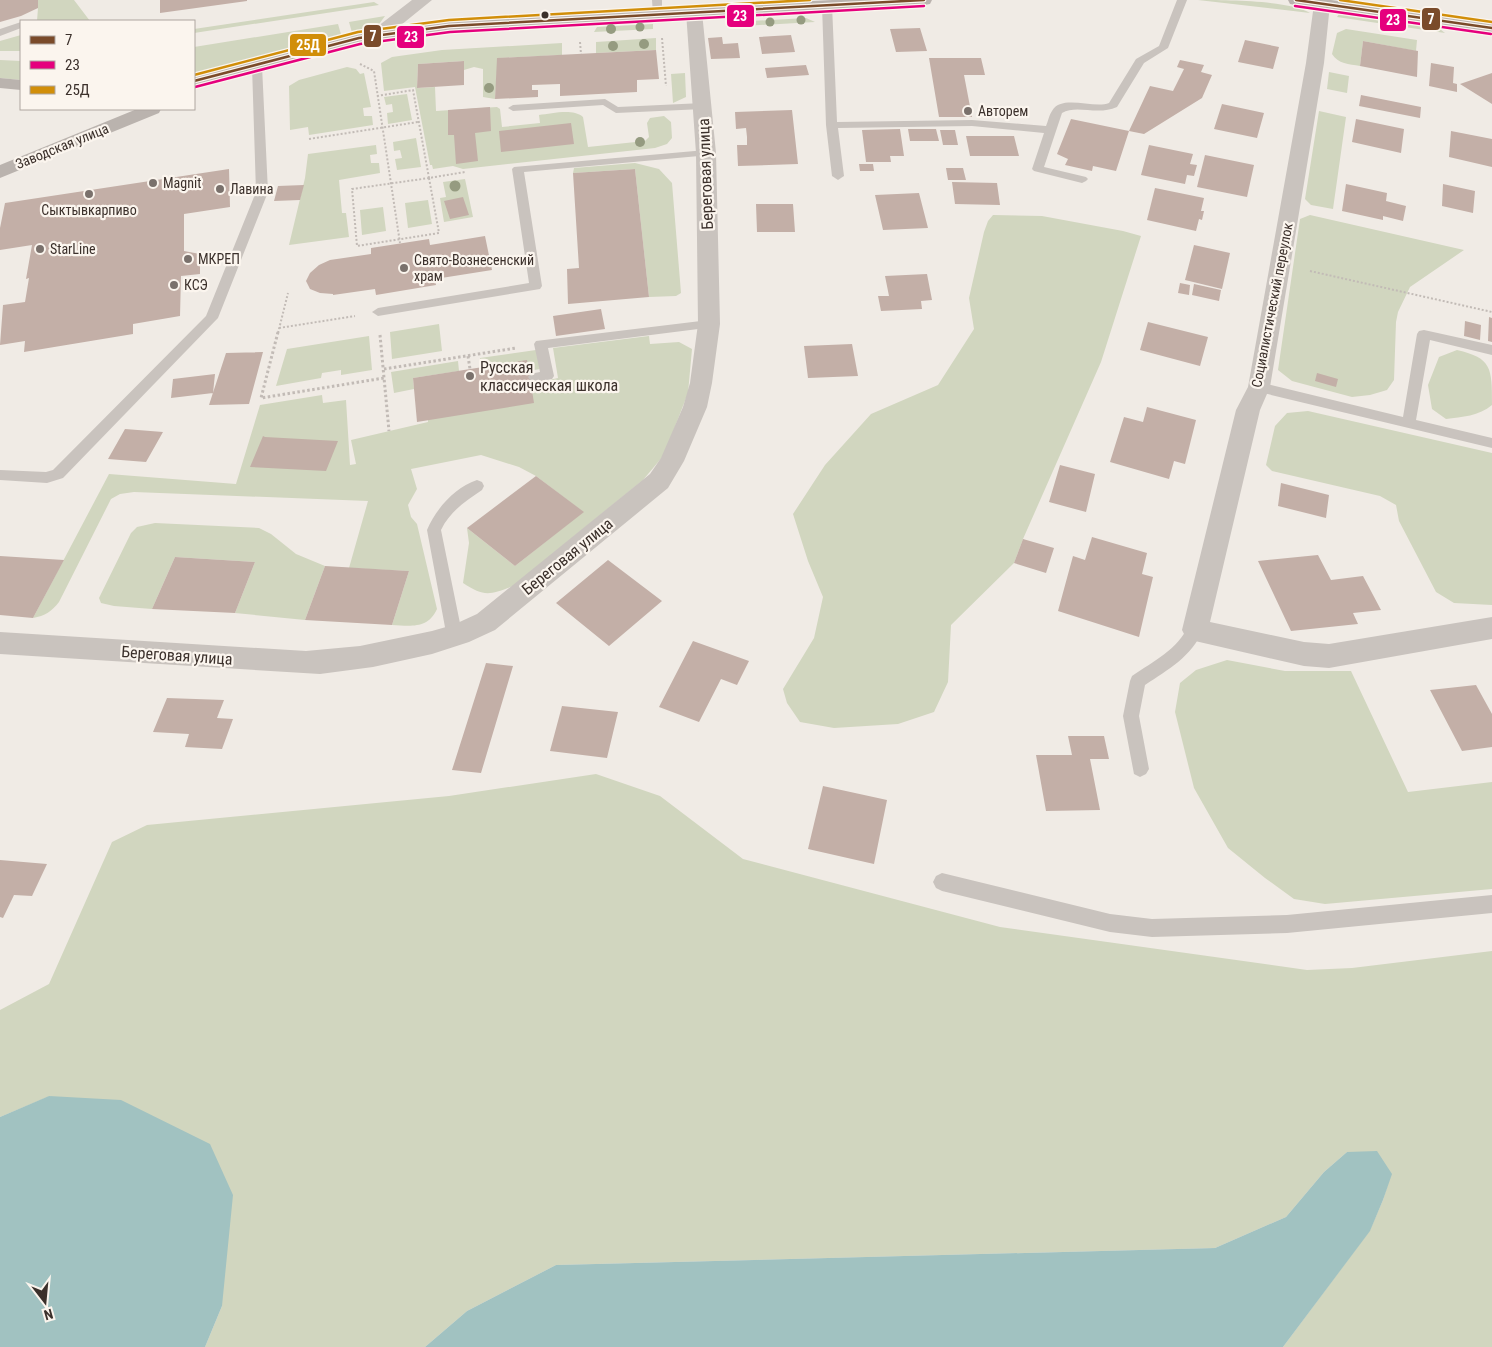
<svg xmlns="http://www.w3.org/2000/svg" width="1492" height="1347" viewBox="0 0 1492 1347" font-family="'Roboto Condensed',sans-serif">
<rect width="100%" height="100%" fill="#f0ebe5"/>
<!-- green -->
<path fill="#d1d6bf" d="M35,0H74L90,21H37L38,8Z
M1198,0C1223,0 1290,0 1310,13Z
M374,2L379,5L194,33V29Z
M1350,13L1436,26L1445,33L1337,17L1339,14Z
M385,16L374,31L353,36L349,22Z
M806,18L815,22L726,27L727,24L733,22Z
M338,24L342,38L194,75V47Z
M653,24V29L594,32L597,27Z
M1346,29L1417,40L1416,51L1363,41L1360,66C1349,64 1338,64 1332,54L1337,33Z
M21,35V51H0V41Z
M656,38V50L596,53V42Z
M562,43V55L498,58L495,99L483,97V69L474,67L464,70V61L418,64L417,88L435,87L436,111L497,107L500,109L502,127L540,123L539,115C552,114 572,108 583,117L588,147L645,141L649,137L647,123L650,118L664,116L671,122L672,138L667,144L655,148L463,169L453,166L433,169L432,165H430L415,87L384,91L381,63L392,57L442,50Z
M0,60L21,61V80L0,78Z
M347,67L356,69L360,74L364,73L371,107L363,108L364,116H372L373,125L309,135L308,127L290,130L289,86L299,80Z
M1329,72L1349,76L1347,93L1327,89Z
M685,73L686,97L673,103L671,74Z
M407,94L412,120L388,124L387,113L393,112L392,104L386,105L384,97Z
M1319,111L1346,117L1333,209L1311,205L1305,199Z
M416,138L421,167L397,170L395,159L402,158L400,150L394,151L393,142Z
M376,145L377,154L370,155L371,163H379L380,173L339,180L342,213H346L349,237L289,245L305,178L308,154Z
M635,163L659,169L672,183L681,293L676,296L649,297L635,169L573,173L574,168Z
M465,179L473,217L444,222L440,198L446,197L443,182Z
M428,200L432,224L408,228L405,203Z
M383,207L386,231L362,235L360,210Z
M993,215L1042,216L1123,231L1141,236L1101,362L1023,539L1014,563L951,625L948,682L934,712L898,724L834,728L800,722L787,703L783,689L814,638L823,597L808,561L793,514L825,465L871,414L938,385L974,329L969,298L984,232L988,221Z
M1310,215L1464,250L1410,287L1398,312L1396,322L1394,380L1387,390L1370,395L1352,397L1292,381L1278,370L1300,219Z
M439,324L442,351L392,359L390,332Z
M369,336L372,370L341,375V370L322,373L321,378L276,386L287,349Z
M649,336L650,344L679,342L692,349L688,393L664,455L643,480L513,586C490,595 484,597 463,583L469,543L467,528L515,566L583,512L536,476L519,467L481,455L411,469L417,489L408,505L411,517L417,524L437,609C428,629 411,626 392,625L409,571L349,568L368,501L134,492L120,494L111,499L59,602C52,611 45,616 33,618L109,474L236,484L260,405L322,395L323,403L346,400L350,465L356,464L351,440L428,422V420L531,384L558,378L553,348Z
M536,350L540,369L528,371L481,367L480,358Z
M1457,350C1492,358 1492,368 1492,405C1479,416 1462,417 1446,419L1432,409L1428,385L1439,357Z
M458,361L459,371L413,378L414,389L394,393L391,372Z
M1308,411L1492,453V605L1454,603L1436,592L1399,521L1396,505L1380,496L1272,471L1266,465L1275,426L1287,413Z
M155,523L259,528L271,534L296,554L325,566L305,620L235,613L255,562L175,557L152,609L114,606L101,603L99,598L131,533L137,527Z
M1227,660L1285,671H1351L1408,792L1492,782V889L1325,904L1294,899L1265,878L1228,848L1194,788L1175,712L1180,683L1196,670Z
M596,774L660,796L743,859L1000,927L1307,970L1352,968L1492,951V1347H1283L1370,1230L1383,1200L1391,1174L1347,1152L1324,1172L1286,1217L1215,1248L556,1265L467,1311L425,1347H205L222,1306L50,1096L0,1117V1010L49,984L112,842L147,825L449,796Z"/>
<!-- water -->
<path fill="#a1c2c1" d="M49,1096L121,1100L210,1144L233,1195L222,1306L205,1347H0V1117Z
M1377,1151L1392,1174L1383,1200L1370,1231L1283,1347H425L467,1311L556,1265L1215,1248L1286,1217L1324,1172L1347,1152Z"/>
<!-- building -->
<path fill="#c3afa7" d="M0,0H38V8L21,16L0,22Z
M160,0H247V1L160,13Z
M920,28L927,51L896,52L890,29Z
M791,35L795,52L762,54L759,37Z
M722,37L723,44L738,43L740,58L711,59L708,38Z
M1245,40L1279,47L1273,69L1238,62Z
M1363,41L1418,51L1417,77L1360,66Z
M656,50L659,79L637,80V92L560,96V84L532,85V90H538V97L495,99L497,58Z
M929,58H981L985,75H964L972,117H939Z
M1180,60L1204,65L1201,72L1212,75L1202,98L1144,134L1129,131L1150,86L1173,91L1184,69L1177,67Z
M464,61V85L417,88L418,64Z
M1431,63L1454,67L1453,83L1457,84V92L1429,86Z
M806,65L809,75L767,78L765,68Z
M1492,73V104L1460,84Z
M1361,95L1421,107L1420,118L1359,106Z
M1222,104L1264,113L1257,138L1214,129Z
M490,107L491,131L475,133L478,161L456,164L454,135H448V110Z
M792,110L798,164L738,166L737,145H747V137L746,128L736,129L735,112Z
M1071,119L1129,131L1116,171L1093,166L1092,171L1065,165L1068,159L1057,154Z
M1356,119L1404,129L1401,153L1352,142Z
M571,123L574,144L501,152L499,131Z
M900,129L904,156H890L891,162H866L862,130Z
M908,129H936L939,141H910Z
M940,130H955L958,145H943Z
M1451,131L1492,139V167L1449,157Z
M966,136H1014L1019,156H970Z
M1149,145L1193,154L1190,164L1197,165L1194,176L1187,175L1185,184L1141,175Z
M1205,155L1254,165L1247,197L1197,187Z
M859,164H873L874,171H860Z
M946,168H963L966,180H948Z
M229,169L230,207L184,214V251L200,254V274L181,276L180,316L133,324V334L24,352L25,341L0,345L3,305L25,302L29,278L26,279L32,245L0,250V228L5,203Z
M635,169L649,297L568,304L567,269L579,268L573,173Z
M952,182L997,183L1000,205L955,204Z
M1346,184L1387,193L1386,201L1406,206L1403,221L1383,216V220L1342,211Z
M1443,184L1475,191L1473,213L1442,206Z
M304,185L300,200L274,201L278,186Z
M1155,188L1204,198L1201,211H1204L1202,220L1199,219L1196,231L1147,220Z
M919,193L928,228L883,230L875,195Z
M463,197L469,215L450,219L444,201Z
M756,204H793L795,232H757Z
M485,236L492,270L435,279L436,285L376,295L375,289L333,295V294L320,293L310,289L306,281L310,273L319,265L330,260L371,254V248L429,239L430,245Z
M1194,245L1230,253L1222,289L1185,280Z
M927,274L932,300L921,301L922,309L881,311L878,296H889L885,276Z
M1180,283L1190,285L1189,295L1178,293Z
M1194,284L1221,290L1219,301L1192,295Z
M601,309L605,329L556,336L553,316Z
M1489,317L1492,318V342L1488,341Z
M1465,321L1481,325L1480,340L1464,336Z
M1148,322L1208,337L1200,366L1140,350Z
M852,344L858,376L808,378L804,346Z
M263,352L249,404L209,405L226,353Z
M527,360L534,403L417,422L413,378Z
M1317,373L1338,379L1336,387L1315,381Z
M215,374L213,393L171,398L173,379Z
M1147,407L1196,420L1185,464L1174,461L1169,479L1110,462L1124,417L1143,422Z
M125,429L163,432L146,462L108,459Z
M263,436L265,437L338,441L326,471L250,467Z
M1060,465L1095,474L1086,512L1049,502Z
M536,476L584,512L515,566L467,528Z
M1281,483L1329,495L1326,518L1278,506Z
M1092,537L1147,553L1142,574L1153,577L1139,637L1058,611L1073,556L1085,560Z
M1023,539L1054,548L1046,573L1014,563Z
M1318,555L1331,580L1363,576L1381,610L1353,613L1358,624L1291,631L1258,561Z
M0,556L64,560L33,618L0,615Z
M175,557L255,562L235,613L152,609Z
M608,560L662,601L609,646L556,603Z
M325,566L409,571L392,625L305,620Z
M693,641L749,661L737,685L721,679L699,722L659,707Z
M486,663L513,666L481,773L452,770Z
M1476,685L1492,714V747L1462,751L1430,690Z
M167,698L224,700L217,718L233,719L222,749L185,747L189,734L153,732Z
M562,706L618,712L607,758L550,751Z
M1068,736H1104L1109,759H1090L1100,810L1046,811L1036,755H1072Z
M823,786L887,800L874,864L808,849Z
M0,860L47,864L32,896L14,895L3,918L0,917Z"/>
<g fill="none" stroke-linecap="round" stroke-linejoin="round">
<!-- path-far1 -->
<path stroke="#c2bbb6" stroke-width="2" stroke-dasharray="2 2" stroke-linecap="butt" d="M662,38L666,86
M580,42L581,54
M360,64L374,71L400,243
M377,96L413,90L429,178L465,172
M309,139L418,122
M429,178L439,233L357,246L352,189Z
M1310,271L1492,312
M279,328L355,316
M278,333L288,293"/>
<!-- path -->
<path stroke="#c2bbb6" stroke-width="3" stroke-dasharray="2.5 2.5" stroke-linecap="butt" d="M278,332L261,398L384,378
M380,335L389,431
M468,356L470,369
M384,369L516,348"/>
<!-- lane -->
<path fill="#c9c3be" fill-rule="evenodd" d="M652,0H662V16L658,17L653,14Z
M1177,0H1187L1168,48L1144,63L1117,107C1097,116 1077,104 1062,113L1044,167L1086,177L1088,179L1086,181L1082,183L1034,171L1032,169L1044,133L972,126L838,128L844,176L838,180L832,176L826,125L822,5L823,3L827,2L832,5L837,122L972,120L1046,126C1048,122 1049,115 1052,111C1061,94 1094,109 1109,103L1136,59L1159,46Z
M21,22V28L0,36V29Z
M257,63L262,66L268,192L218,318L63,478L47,483L0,480V470L46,472L53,470L206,316L256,192L252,66Z
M605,99L618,107L703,103L708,106L703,109L616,113L603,105L513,111L508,108L513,105Z
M706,150L710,151L712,153L710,155L524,172L542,286L540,289L378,316L372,312L378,308L529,283L512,169L514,167Z
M709,320L714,321L715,324L714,327L548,348L554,376L552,379L535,382L530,380L528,377L530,374L540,372L534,344L536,341Z
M1424,330L1492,345V355L1430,340L1416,420L1492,438V448L1259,392L1254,390L1252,387L1254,384L1259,382L1403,417L1417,334L1419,331Z
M477,480L482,482L484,486L482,490C466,501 450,511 441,530L463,638L461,643L455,645L449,643L447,638L427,530C436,509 454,488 477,480Z
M1195,623L1201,625L1203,630C1191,657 1169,669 1145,685L1139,716L1149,769L1146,774L1140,777L1134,774L1123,716L1130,681L1132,676C1154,661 1177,650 1189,625Z
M942,873L1110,914L1152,919L1287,915L1492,895V913L1287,933L1152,937L1110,932L942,891L936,888L933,882L936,876Z"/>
<!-- street -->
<path fill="#c9c3be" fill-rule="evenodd" d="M412,0H432L385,38L379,39L373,38L370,34L373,30Z
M1316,0H1326L1330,4L1324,63L1270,387L1260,410L1210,622L1304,642L1329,644L1492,617V639L1329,668L1304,666L1195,641L1186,638L1182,630L1236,410L1248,387L1306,63L1314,4Z
M694,7L700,8L702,12L716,153L720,324L712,383L707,407L684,461L668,488L495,630L469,642L432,654L373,667L320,674L0,654V632L306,651L360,646L432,631L453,625L477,614L650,474L661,458L683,407L690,383L698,324L696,153L686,12L688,8Z"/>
<!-- secondary -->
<path fill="#bab3ae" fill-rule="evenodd" d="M832,0H932L930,4L924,5L449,31C418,35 388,37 357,43C302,56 249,76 194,86V76L346,36L398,26L449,21Z
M1288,0H1331L1492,23V33L1296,5L1290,4Z
M0,78L21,80V90L0,88Z
M137,109H161L159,113L0,178V165Z"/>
<!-- bus-1 casing -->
<g stroke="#fbf5ee" stroke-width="5">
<path id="bus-1" d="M1296,0L1492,28
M194,81L359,38L449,26L924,0"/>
</g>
<!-- bus-2 casing -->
<g stroke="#fbf5ee" stroke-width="5">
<path id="bus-2" d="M1295,6L1491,34
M195,87L360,44L450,32L924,6"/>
</g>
<!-- bus-3 casing -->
<g stroke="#fbf5ee" stroke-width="5">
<path id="bus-3" d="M1340,0L1492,22
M194,75L358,32L449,20L810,0"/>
</g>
<!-- bus-1 -->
<use href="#bus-1" stroke="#7a4b2a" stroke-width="2.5"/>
<!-- bus-2 -->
<use href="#bus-2" stroke="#e5007d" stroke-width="2.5"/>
<!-- bus-3 -->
<use href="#bus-3" stroke="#d18e09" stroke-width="2.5"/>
</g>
<!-- trees -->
<g fill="#959b80">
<circle cx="801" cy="20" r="4.5"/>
<circle cx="770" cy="22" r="4.5"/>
<circle cx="742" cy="24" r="4.5"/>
<circle cx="640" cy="27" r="4.5"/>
<circle cx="611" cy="29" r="5"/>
<circle cx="644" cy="44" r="5"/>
<circle cx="613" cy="46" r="5"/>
<circle cx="489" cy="88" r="5"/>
<circle cx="640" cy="142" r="5"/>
<circle cx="455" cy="186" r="5.5"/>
</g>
<!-- markers -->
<circle fill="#3b302b" stroke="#fbf5ee" stroke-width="2" cx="545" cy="15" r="4.5"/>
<g fill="#7a716c" stroke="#fbf5ee" stroke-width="2">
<circle cx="968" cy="111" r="5"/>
<circle cx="153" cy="183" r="5"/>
<circle cx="220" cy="189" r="5"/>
<circle cx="89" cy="194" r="5"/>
<circle cx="40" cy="249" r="5"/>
<circle cx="188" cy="259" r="5"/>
<circle cx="404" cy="268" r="5"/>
<circle cx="174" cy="285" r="5"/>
<circle cx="470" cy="376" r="5"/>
</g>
<g text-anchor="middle" stroke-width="4.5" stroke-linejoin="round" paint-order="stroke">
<!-- far-poi labels -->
<g font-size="14" fill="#3b302b" stroke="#fbf5ee" text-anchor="start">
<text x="978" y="116">Авторем</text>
<text x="163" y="188">Magnit</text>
<text x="230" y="194">Лавина</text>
<text x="89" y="215" text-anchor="middle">Сыктывкарпиво</text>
<text x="50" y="254">StarLine</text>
<text x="198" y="264">МКРЕП</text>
<text x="414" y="265">Свято-Вознесенский<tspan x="414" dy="16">храм</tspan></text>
<text x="184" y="290">КСЭ</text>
</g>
<!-- far-street labels -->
<g font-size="14" fill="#3b302b" stroke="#fbf5ee">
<text transform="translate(62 146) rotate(-22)" y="5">Заводская улица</text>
<text transform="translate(1272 305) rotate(-79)" y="5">Социалистический переулок</text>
</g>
<!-- street labels -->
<g font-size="16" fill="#3b302b" stroke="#fbf5ee">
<text transform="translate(705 174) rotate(-92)" y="6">Береговая улица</text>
<text transform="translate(567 556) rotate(-39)" y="6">Береговая улица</text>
<text transform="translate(177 655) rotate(4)" y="6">Береговая улица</text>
</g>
<!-- poi labels -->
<g font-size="16" fill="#3b302b" stroke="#fbf5ee" text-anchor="start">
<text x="480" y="373">Русская<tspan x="480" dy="18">классическая школа</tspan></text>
</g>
</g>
<g stroke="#fbf5ee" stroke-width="2">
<rect x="726" y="4" width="29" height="24" rx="5" fill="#e5007d"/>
<rect x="1421" y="7" width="20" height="24" rx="5" fill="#7a4b2a"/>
<rect x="1379" y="8" width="28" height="24" rx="5" fill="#e5007d"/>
<rect x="363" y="24" width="19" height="24" rx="5" fill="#7a4b2a"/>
<rect x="396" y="25" width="29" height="24" rx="5" fill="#e5007d"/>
<rect x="289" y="33" width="38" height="24" rx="5" fill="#d18e09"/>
</g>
<g font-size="14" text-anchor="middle" font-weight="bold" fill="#fff">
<text x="740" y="21">23</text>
<text x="1431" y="24">7</text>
<text x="1393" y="25">23</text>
<text x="373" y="41">7</text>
<text x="411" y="42">23</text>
<text x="308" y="50">25Д</text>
</g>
<!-- legend -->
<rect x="20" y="20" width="175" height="90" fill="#fbf5ee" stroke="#aea6a0"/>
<rect x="30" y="36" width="25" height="8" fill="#7a4b2a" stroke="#aea6a0"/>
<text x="65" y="45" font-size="15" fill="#3b302b">7</text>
<rect x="30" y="61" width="25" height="8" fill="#e5007d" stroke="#aea6a0"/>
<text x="65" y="70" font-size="15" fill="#3b302b">23</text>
<rect x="30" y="86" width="25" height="8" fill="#d18e09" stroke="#aea6a0"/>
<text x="65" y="95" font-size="15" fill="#3b302b">25Д</text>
<!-- north arrow -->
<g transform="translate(45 1302) rotate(164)" stroke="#fbf5ee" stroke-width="4" paint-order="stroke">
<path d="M0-4L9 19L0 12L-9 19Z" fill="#3b302b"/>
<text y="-8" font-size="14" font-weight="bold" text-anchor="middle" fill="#3b302b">N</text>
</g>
</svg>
